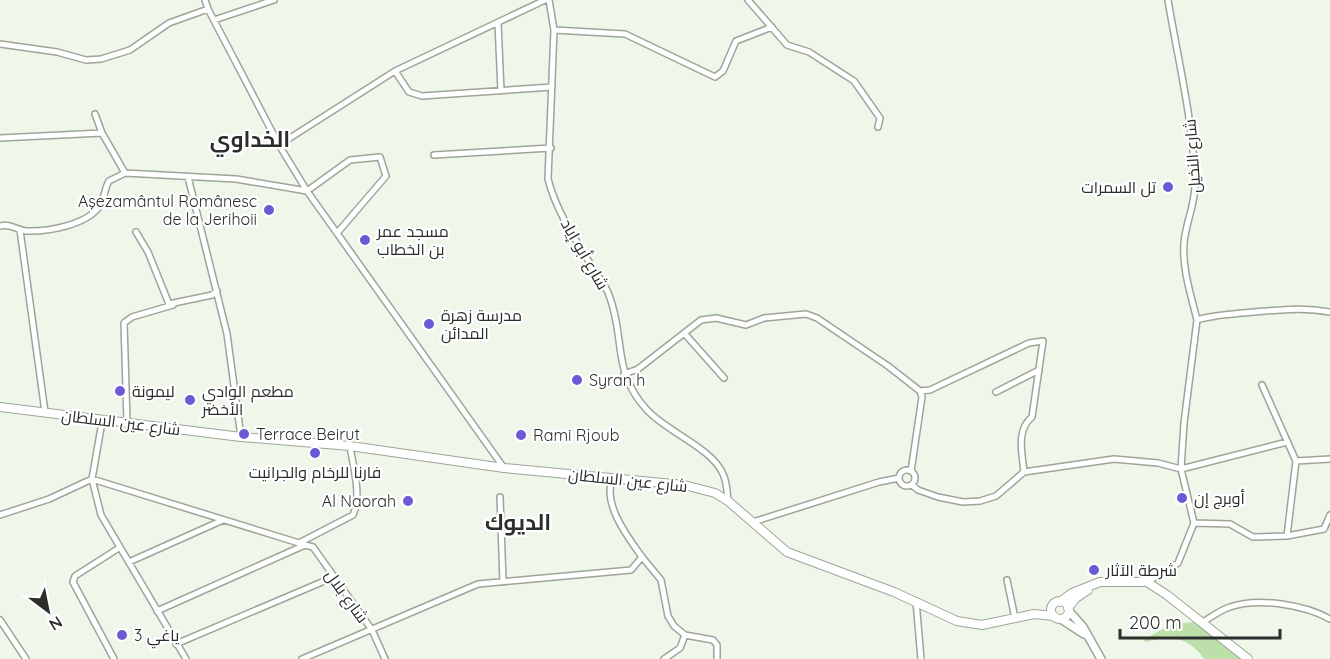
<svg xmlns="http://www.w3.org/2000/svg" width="1330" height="659" viewBox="0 0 1330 659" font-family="Quicksand,Cairo,sans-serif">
<rect width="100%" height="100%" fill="#eff7eb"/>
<!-- green -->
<path fill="#bde0ab" d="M1195,622L1241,659H1204C1189,636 1168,635 1145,642L1144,640L1171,624Z"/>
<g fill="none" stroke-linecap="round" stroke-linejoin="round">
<!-- minor casing -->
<g stroke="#9da599" stroke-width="8">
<path id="minor" d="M549,0L554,30L548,179C556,211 576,241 593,268C598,277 606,286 609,295C626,339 611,371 647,410C667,432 712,448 723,474C727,482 727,492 728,501
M748,0L787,45L809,52L854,81L880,118L878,127
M1168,0C1178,60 1193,120 1195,181C1196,203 1186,221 1184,243C1182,269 1191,295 1197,320C1213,315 1226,315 1242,313C1273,311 1299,306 1330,312
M208,9L279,145L307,191L504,468
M214,20L274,0
M498,23L501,91
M554,30L625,34L715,77L723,71L736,41L772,27
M0,44L57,52L86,60L101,59L130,50L169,23L208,9L205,0
M395,71L409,92L422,96L552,87
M102,133L125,173L236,179L307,191L350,160L380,157L386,176L338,232
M0,138L102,133L95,114
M279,145L395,71L545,0
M434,155L551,148
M188,177L227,334L241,437
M0,226C11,223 16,230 26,231C47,232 86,225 99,207C105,199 104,189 109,181L125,173
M20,230L45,412
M136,232L148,252L169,304L212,295L217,291
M684,333L724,378
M624,374L638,369L701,320L716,318L746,325L764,318L806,314L817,318L888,366L920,391L922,397L911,471
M1262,385L1296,461L1330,459
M920,391L930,390L1029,343L1043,341L1032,417C1016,430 1022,453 1024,472
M996,392L1039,370
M102,422L92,479L101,515L186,659
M127,422L124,323L132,317L173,305
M899 478a8 8 0 1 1 16 0a8 8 0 1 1-16 0Z
M912,485L918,490L938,497L963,502L980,501L996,496L1024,472L1114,459L1158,463L1181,469L1287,442
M500,497L503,582
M0,515L49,499L92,479L299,543L353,515C362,495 353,467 350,446
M753,522L879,482L899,478
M1194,523L1230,524L1253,537L1287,536L1296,461
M1287,536L1324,529L1330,515
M301,544L313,547L372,630L385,659
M642,557L661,580L668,616L674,626L685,635L713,640L717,645V659
M129,562L223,520
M1007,580L1015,618
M1147,582L1178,563L1194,523L1181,469L1184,423L1197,320
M916,601L921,659
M157,611L305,545
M0,620L26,659
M1201,623C1210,618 1220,610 1230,607C1258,597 1305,605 1330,619
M176,644L322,582L331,574
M114,659L73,582L75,576L119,548
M302,659L478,584L631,570L642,557C627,536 603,505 612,479
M664,659L680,648L685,635"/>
</g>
<!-- tertiary casing -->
<g stroke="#9da599" stroke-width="10">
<path id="tertiary" d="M1069,611L1083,627L1101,659
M1061,619L1084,634"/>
</g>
<!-- secondary casing -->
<g stroke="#9da599" stroke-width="10">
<path id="secondary" d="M0,407L241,437L350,446L504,468L684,485L715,493L728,501L787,552L894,592L957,621L982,625L1034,614L1054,616
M1051 610a9 9 0 1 1 18 0a9 9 0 1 1-18 0Z
M1060,602L1072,593L1100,582H1147L1167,595L1248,659
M1068,608L1076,598L1088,590"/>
</g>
<!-- minor -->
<use href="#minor" stroke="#fff" stroke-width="5"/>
<!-- tertiary -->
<use href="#tertiary" stroke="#fff" stroke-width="7"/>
<!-- secondary -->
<use href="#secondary" stroke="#fff" stroke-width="8"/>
</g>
<!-- markers -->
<g fill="#6b5ad4" stroke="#fff" stroke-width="2">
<circle cx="1168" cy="187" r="6"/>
<circle cx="269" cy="210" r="6"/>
<circle cx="365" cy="240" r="6"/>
<circle cx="429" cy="324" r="6"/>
<circle cx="577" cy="380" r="6"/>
<circle cx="120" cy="391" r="6"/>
<circle cx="190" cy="400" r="6"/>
<circle cx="244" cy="434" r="6"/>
<circle cx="521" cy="435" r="6"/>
<circle cx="315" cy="453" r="6"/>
<circle cx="1182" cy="498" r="6"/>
<circle cx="408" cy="501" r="6"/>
<circle cx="1094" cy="570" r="6"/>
<circle cx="122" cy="635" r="6"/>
</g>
<g text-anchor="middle" stroke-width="4.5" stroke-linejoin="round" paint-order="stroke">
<!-- street labels -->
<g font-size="16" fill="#2b2e2a" stroke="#fff">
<text transform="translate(1192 156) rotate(-94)" y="6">شارع النخيل</text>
<text transform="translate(585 254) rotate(60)" y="6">شارع أبو إياد</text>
<text transform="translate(121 422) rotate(7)" y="6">شارع عين السلطان</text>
<text transform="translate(628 480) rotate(6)" y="6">شارع عين السلطان</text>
<text transform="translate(347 596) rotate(54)" y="6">شارع بلال</text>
</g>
<!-- poi labels -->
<g font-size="16" fill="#2b2e2a" stroke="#fff" text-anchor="start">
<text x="1156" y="193" text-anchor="end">تل السمرات</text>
<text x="257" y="207" text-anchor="end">Aşezamântul Românesc<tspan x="257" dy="18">de la Jerihoii</tspan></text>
<text x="377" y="237">مسجد عمر<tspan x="377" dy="18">بن الخطاب</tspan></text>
<text x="441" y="321">مدرسة زهرة<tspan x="441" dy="18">المدائن</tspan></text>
<text x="589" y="386">Syran h</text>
<text x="132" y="397">ليمونة</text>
<text x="202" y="397">مطعم الوادي<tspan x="202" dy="18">الأخضر</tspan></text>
<text x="256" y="440">Terrace Beirut</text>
<text x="533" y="441">Rami Rjoub</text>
<text x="315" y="478" text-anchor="middle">فارنا للرخام والجرانيت</text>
<text x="1194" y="504">أوبرج إن</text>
<text x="396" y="507" text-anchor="end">Al Naorah</text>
<text x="1106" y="576">شرطة الآثار</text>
<text x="134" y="641">ياغي 3</text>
</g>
<!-- district labels -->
<g font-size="22" font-weight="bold" fill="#2b2e2a" stroke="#fff">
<text x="250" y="147">الخداوي</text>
<text x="518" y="530">الديوك</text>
</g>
</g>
<!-- north arrow -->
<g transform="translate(48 611) rotate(148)" stroke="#ffffff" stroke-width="4.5" paint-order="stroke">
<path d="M0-4.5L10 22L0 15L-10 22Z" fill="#2b2e2a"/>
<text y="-9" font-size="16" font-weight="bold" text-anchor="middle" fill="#2b2e2a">N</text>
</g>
<!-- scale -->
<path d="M1120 629v9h160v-9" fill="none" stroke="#2b2e2a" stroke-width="3"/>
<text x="1129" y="629" font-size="18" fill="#2b2e2a" stroke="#ffffff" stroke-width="4.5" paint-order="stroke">200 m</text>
</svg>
